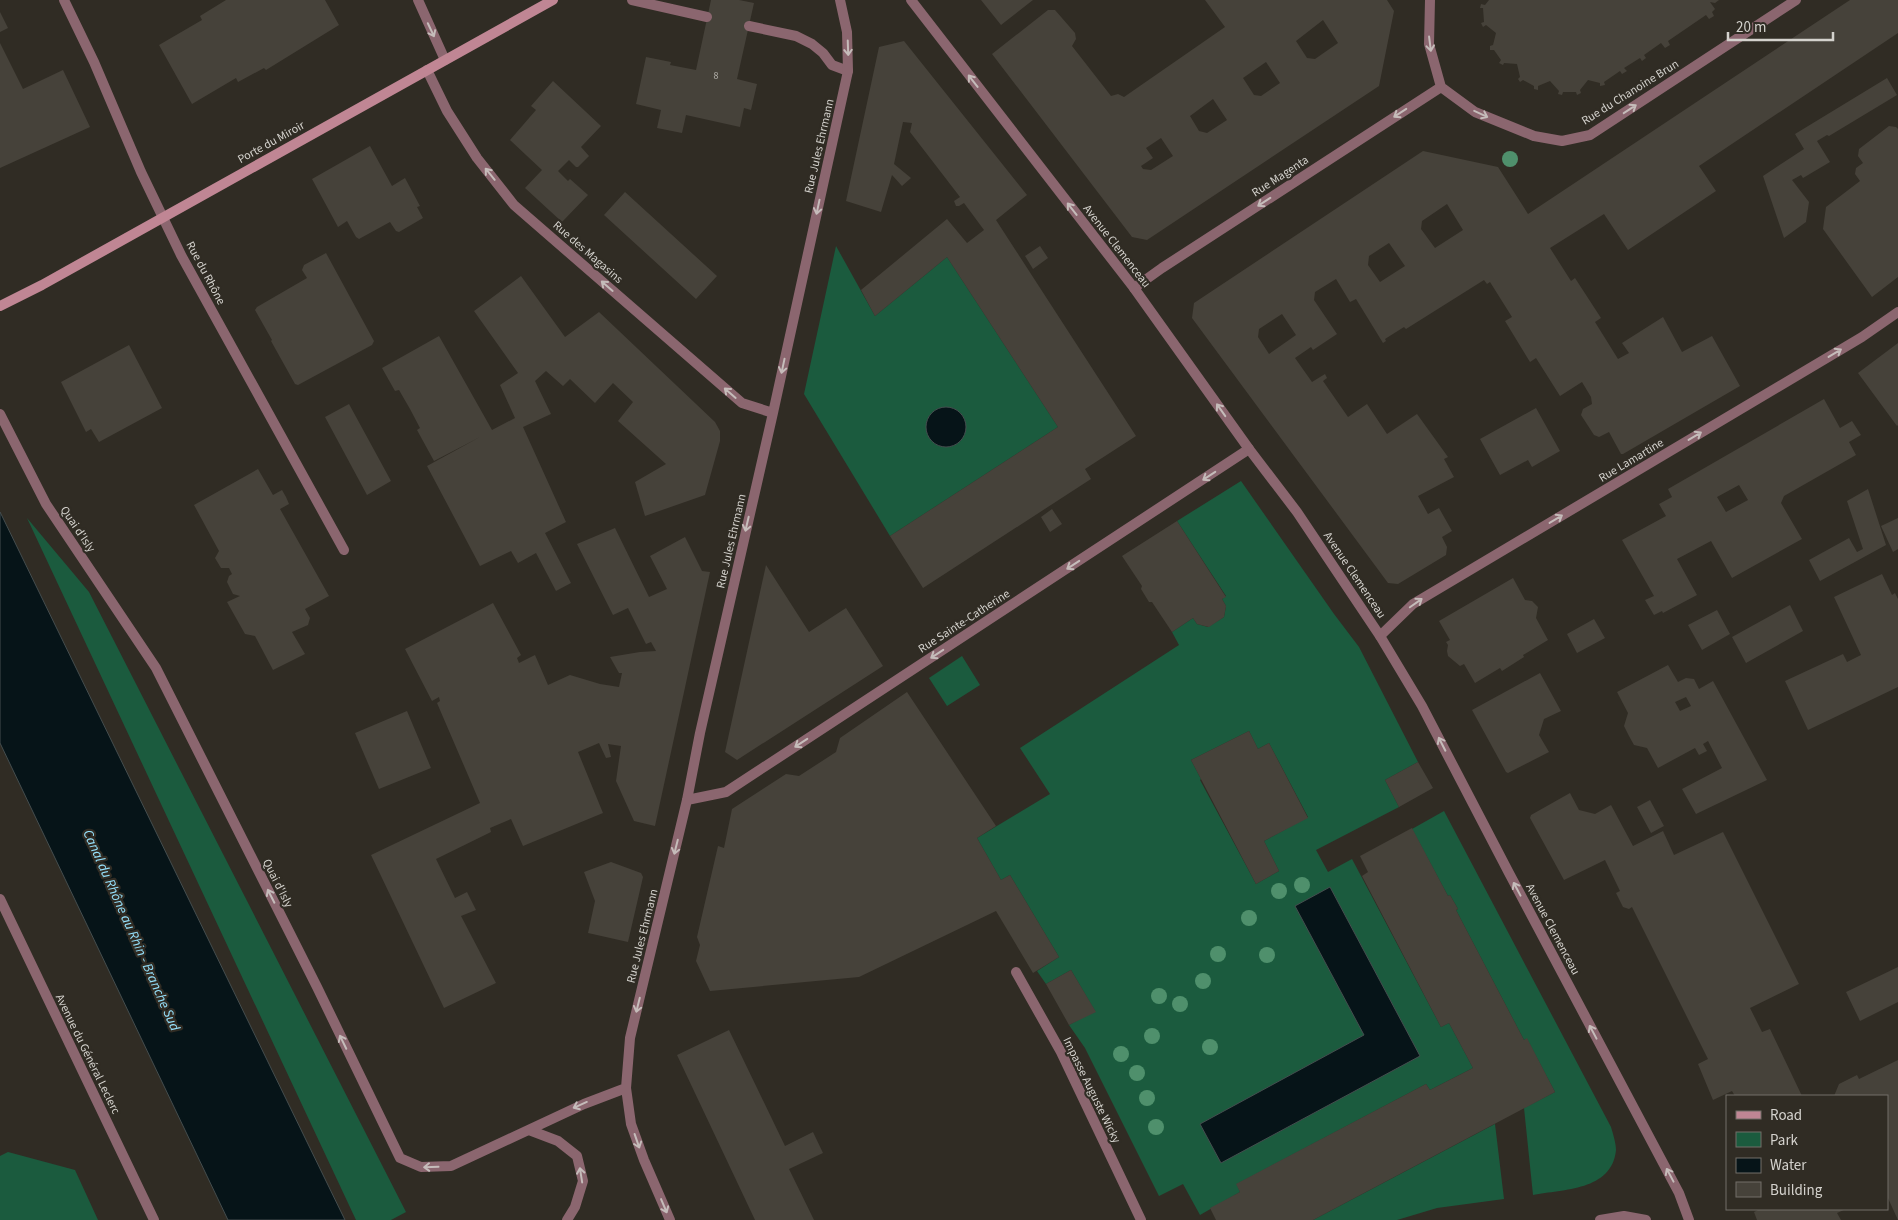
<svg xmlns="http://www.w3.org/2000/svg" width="1898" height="1220" viewBox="0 0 1898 1220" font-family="'Source Sans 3',sans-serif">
<rect width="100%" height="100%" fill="#302c24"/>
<!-- green -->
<path fill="#1b5b3e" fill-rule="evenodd" d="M836,246L875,316L947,257L1058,427L890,536L804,394Z
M1241,481L1334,614L1359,647L1418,762L1385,780L1399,807L1316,850L1328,872L1352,859L1441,1027L1449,1023L1473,1068L1430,1090L1426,1084L1237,1184L1240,1192L1200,1215L1183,1184L1159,1196L1085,1048L1069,1025L1095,1011L1071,970L1046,984L1037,971L1059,957L1010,875L1001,880L977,838L1050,794L1020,748L1179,645L1172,632L1193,618L1197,624L1208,627L1224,617L1226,606L1222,599L1226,596L1177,521ZM1249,731L1258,749L1269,743L1308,817L1264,841L1279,871L1256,884L1200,780L1201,779L1191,760Z
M27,518L89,592L406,1212L391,1220H356Z
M962,656L980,685L947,706L929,678Z
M1444,811L1611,1127C1613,1134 1616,1143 1616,1150C1612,1191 1563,1189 1533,1195L1524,1108L1555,1092L1527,1039L1524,1040L1456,910L1458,909L1450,895L1448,896L1412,829Z
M1495,1124L1504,1199L1437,1208L1397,1220H1313Z
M8,1152L75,1170L98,1220H0V1156Z"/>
<!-- water -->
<path fill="#061418" stroke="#444d4e" d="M926 427a20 20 0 1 1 40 0a20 20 0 1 1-40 0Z
M0,512L2,516L345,1220H228L0,743Z
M1330,887L1420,1056L1221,1163L1200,1124L1364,1035L1295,906Z"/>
<!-- building -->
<path fill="#46423a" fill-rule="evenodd" d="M226,0H325L339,25L266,70L264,68L238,82L236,78L192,104L159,45L202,20L200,16Z
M711,0H739L754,3L737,79L757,84L751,110L744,108L740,127L686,115L682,133L657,128L661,110L636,104L646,57L671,62L670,65L696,70Z
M981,0H1033L1001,25Z
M1205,0H1387L1394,11L1379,86L1147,240L1132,237L992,54L1048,10H1055L1075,33L1076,39L1072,46L1111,96L1118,94L1124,97L1225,27ZM1323,20L1338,43L1315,59L1307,58L1296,41ZM1266,62L1280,83L1261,96L1254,95L1243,78ZM1213,99L1227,120L1207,133L1199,131L1190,116ZM1161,138L1173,156L1151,170L1143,169L1141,166L1153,158L1146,148Z
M1489,0H1719L1715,3L1710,2L1715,9L1712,12L1714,16L1709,19L1706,15L1668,41L1670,45L1665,48L1661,43L1644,55L1646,58L1642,61L1640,58L1624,68L1627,71L1622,74L1620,71L1604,82L1605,85L1600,86V83L1588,80L1580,90L1581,93L1577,95L1576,92H1563L1562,95L1558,94L1559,91L1550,81L1538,86V90L1534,89V86L1523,80L1520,82L1518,79L1520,77L1517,64L1504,63L1503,65L1499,63L1501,60L1494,50H1490V46L1493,45L1496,33L1486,25L1483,27L1481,23L1484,22L1483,8H1480L1481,4L1485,5Z
M1850,0H1898V33L1699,166L1716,191L1628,250L1604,214L1550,248L1571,281L1575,278L1601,318L1595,322L1618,359L1629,353L1622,343L1663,317L1682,352L1712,336L1740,386L1623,454H1621L1609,432L1599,437L1594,435L1581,415L1583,409L1592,404L1591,397L1582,382L1560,396L1536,358L1530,362L1505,321L1512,317L1490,282L1487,284L1484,280L1406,329L1404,327L1385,339L1386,341L1383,343L1356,299L1350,302L1336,279L1315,292L1314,300L1337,334L1313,350L1311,347L1295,358L1312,382L1325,374L1327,378L1323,381L1348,417L1367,404L1387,434L1417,414L1448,457L1444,459L1454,477L1418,496L1428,514L1439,508L1452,531L1442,537L1447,547L1446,555L1398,584L1388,583L1192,318L1194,303L1423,151L1498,167L1528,214ZM1447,204L1463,230L1435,248L1421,229L1422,221ZM1389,243L1405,266L1380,282L1368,265L1369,256ZM1282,314L1296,335L1269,354L1258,337L1259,329Z
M0,12L8,28L0,32Z
M904,41L1027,195L996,220L1136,436L1085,469L1091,479L923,588L890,536L1058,427L947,257L875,316L861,290L947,219L967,243L984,230L964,203L959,206H956L954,201L960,197L910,132L912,123L903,122L894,164L911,178L902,186L892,175L881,212L846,201L879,47Z
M0,43L23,89L63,70L90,127L0,168Z
M1887,78L1897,95L1829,136L1827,135L1817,141L1830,162L1803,178L1801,175L1792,180L1809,202L1806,222L1784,238L1763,176L1804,149L1795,134Z
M553,81L601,126L581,147L589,156L578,167H576L569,160L558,171L568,181L570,179L588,195L562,222L525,188L542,170L510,140L536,110L531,106Z
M1889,126L1896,127L1898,129V277L1872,297L1823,229L1826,207L1860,181L1855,174L1856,168L1863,163L1858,156L1859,149Z
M370,146L392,186L405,178L420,206L417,207L423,218L399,232L396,231L390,222L359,239L356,237L347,221L338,227L312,179Z
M625,192L717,276L696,299L604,215Z
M1040,246L1048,258L1033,269L1025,256Z
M326,253L374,341L372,345L298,385L295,384L271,341L272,340L255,310L257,307L307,278L302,270L304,265Z
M521,276L565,337L599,312L715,422L720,431V441L705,495L645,516L635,482L666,464L618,421L633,402L613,383L595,403L570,379L563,386L546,371L535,381L551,414L523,427L566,522L545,533L571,583L556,591L536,553L518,563L511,551L480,566L427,466L480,437L434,461L417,430L420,428L410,409L399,390L395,391L382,368L439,336L492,430L515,418L500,385L518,373L474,311Z
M1898,343V425L1897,426L1858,373Z
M129,345L162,408L99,442L91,429L86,432L61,382Z
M1824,399L1840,428L1852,421L1861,435L1849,442L1856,455L1784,496L1781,503L1802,539L1732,578L1711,541L1677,559L1697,595L1663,613L1662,611L1654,615L1645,600L1654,596L1622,540L1666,516L1659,504L1672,497L1668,489ZM1739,485L1748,500L1726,512L1717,497Z
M349,404L391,481L367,495L325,417Z
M1536,408L1560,451L1532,467L1528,460L1500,475L1480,439Z
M258,469L273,495L282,490L286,497L289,504L280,509L329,596L305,609L310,618L308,625L292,632L305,654L273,670L255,636L245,634L227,602L240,596L233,594L227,582L229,576L232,574L229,568H221L215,558L219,551L194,505Z
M1868,489L1886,545L1820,581L1809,560L1849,538L1857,552L1863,549L1847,501Z
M1052,509L1062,524L1050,532L1041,517Z
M1898,518V549L1893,552L1881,526Z
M1177,521L1226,597L1222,599L1226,606L1224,617L1209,627L1197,624L1193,618L1172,632L1152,602H1149L1141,589L1142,586L1122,556Z
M615,528L649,597L667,589L650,556L685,537L702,571L710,572L655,826L634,821L616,781L621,746L608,744L611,757L606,758L599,743L578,752L603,813L523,846L511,819L490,828L491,832L436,859L455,898L467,892L476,910L461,916L496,983L444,1008L371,855L480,803L437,703L440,701L439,697L432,701L405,649L493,603L521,655L517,658L519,663L535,655L548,685L570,675L600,684L619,687L622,673H619L610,657L640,652L656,651L651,642L646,644L628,608L613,615L577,544Z
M766,565L809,632L846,608L883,666L737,760L725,752Z
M1882,574L1892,595L1895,593L1898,599V687L1808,730L1785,681L1843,654L1847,662L1861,655L1834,597Z
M1513,578L1525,600L1532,601L1538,607L1536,618L1548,640L1523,655L1524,657L1502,671L1500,668L1475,683L1464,664L1460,666L1448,656L1447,651L1448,645L1446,642L1450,640L1439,621Z
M1790,605L1803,631L1746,663L1732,637Z
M1717,610L1730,634L1702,650L1688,625Z
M1594,619L1605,638L1577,653L1567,634Z
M1668,665L1678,682L1686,678L1694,679L1699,689L1713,681L1767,780L1696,814L1682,789L1722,768L1708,741L1703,744L1707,751L1699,755L1695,748L1658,768L1647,748L1634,745L1629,736L1624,726L1628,713L1617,692ZM1686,697L1691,706L1680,711L1675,702Z
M1540,673L1561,711L1544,719L1539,735L1549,752L1508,773L1506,772L1472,710Z
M907,692L996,826L977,838L1001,880L1010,875L1059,957L1033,973L996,911L859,977L710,991L696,961L700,945L697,937L718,846L724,848L732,809L786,774L799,776L836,752L840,738Z
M407,711L431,768L379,789L355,733Z
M1249,731L1258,749L1269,743L1308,818L1264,841L1279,871L1256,884L1191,760Z
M1418,762L1433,788L1399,807L1385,780Z
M1570,793L1579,810L1595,814L1611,805L1633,846L1663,831L1674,855L1723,832L1799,984L1750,1008L1762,1032L1770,1029L1802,1096H1735L1732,1091L1713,1100L1698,1064L1708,1059L1632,907L1629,909L1623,907L1616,893L1620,891L1605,860L1564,880L1530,818L1531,815Z
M1650,800L1664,826L1651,833L1637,807Z
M1412,828L1448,896L1450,895L1458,909L1456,910L1524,1040L1527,1038L1555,1092L1313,1220H1216L1210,1208L1240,1192L1236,1184L1426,1084L1430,1090L1473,1068L1449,1023L1441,1027L1362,876L1368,872L1360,856Z
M611,862L641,873L643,877L628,942L588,933L595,901L584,872Z
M1898,967V1002L1860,1021L1846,992Z
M1071,970L1096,1012L1069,1025L1046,984Z
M729,1030L785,1146L813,1132L823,1153L789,1169L814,1220H755L677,1055Z
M1898,1060V1220L1887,1196V1096H1834L1839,1084L1857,1075L1859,1079Z
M1758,1209H1846L1837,1213L1841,1220H1757L1754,1212L1758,1210Z"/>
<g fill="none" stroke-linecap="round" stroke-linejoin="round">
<!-- service -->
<path stroke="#8b666f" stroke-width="10" d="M632,0L707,17
M749,26L796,36L812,44L823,53L832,65L848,71"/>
<!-- minor -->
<path stroke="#8b666f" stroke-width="10" d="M64,0L94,62L141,172L181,255L344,550
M418,0L445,60
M1430,0L1429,44L1441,87
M427,70L447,111L477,158L514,205L742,403L773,413
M1441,87L1475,112L1534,136L1562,141L1590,135L1796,0
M1134,288L1162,268L1441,87
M0,414L46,504L156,668L317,987L400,1158L421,1167L451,1166L584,1104L626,1088
M1380,636L1413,604L1862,337L1898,312
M687,800L726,792L1249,449
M0,899L154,1220
M1016,972L1061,1052L1141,1220
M529,1130L558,1141L577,1156L583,1181L575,1207L567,1220
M670,1220L644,1160L631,1124L626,1088L630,1038L687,800L700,733L773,413L848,71L847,32L840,0
M1600,1220L1624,1216L1646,1220"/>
<!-- tertiary -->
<path stroke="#8b666f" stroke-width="10" d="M911,0L1134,288L1249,449L1297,512L1380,636L1422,706L1509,873L1679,1193L1689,1220"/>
<!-- secondary -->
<path stroke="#c08694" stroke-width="10" d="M0,306L42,285L553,0"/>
</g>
<!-- trees -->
<g fill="#4f906c">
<circle cx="1510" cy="159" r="8"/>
<circle cx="1302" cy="885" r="8"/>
<circle cx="1279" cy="891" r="8"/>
<circle cx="1249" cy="918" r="8"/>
<circle cx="1218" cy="954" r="8"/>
<circle cx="1267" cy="955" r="8"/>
<circle cx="1203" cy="981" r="8"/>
<circle cx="1159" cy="996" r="8"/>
<circle cx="1180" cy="1004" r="8"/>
<circle cx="1152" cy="1036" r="8"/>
<circle cx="1210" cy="1047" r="8"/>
<circle cx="1121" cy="1054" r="8"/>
<circle cx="1137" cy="1073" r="8"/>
<circle cx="1147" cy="1098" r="8"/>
<circle cx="1156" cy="1127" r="8"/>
</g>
<!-- one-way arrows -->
<defs><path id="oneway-shaft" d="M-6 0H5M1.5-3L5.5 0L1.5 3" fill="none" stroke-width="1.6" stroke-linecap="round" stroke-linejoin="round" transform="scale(1.25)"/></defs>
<g stroke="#c5bcba">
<use href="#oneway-shaft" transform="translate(431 30) rotate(65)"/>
<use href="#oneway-shaft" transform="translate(1430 44) rotate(83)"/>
<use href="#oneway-shaft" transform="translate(848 48) rotate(88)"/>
<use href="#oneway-shaft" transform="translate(973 81) rotate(-128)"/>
<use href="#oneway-shaft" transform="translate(1630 109) rotate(-33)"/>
<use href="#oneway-shaft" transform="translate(1400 113) rotate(147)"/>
<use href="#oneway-shaft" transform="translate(1481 114) rotate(25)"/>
<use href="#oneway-shaft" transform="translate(490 174) rotate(-129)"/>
<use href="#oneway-shaft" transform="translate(1264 202) rotate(147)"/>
<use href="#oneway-shaft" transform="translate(818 207) rotate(102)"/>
<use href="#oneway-shaft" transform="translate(1072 209) rotate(-128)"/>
<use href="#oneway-shaft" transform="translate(607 286) rotate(-139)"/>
<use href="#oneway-shaft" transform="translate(1835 353) rotate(-31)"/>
<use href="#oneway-shaft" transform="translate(783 366) rotate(102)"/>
<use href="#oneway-shaft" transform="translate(730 393) rotate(-139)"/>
<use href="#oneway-shaft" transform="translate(1221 410) rotate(-125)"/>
<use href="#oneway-shaft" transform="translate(1695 436) rotate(-31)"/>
<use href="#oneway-shaft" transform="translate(1209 476) rotate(147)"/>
<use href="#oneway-shaft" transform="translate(1556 519) rotate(-31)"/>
<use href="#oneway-shaft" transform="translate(747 524) rotate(103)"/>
<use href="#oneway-shaft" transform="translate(1073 565) rotate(147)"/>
<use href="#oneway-shaft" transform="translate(1416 603) rotate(-35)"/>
<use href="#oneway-shaft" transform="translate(937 654) rotate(147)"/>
<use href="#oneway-shaft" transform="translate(801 743) rotate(147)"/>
<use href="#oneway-shaft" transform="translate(1442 744) rotate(-117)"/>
<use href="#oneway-shaft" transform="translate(676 847) rotate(104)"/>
<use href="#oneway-shaft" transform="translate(1517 889) rotate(-118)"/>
<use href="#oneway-shaft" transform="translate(271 896) rotate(-117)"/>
<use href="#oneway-shaft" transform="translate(638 1005) rotate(104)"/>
<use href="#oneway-shaft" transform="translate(1593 1032) rotate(-118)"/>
<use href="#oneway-shaft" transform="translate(343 1042) rotate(-116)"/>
<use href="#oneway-shaft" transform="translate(580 1105) rotate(156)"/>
<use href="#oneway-shaft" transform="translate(637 1141) rotate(71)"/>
<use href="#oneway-shaft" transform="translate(431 1167) rotate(178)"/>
<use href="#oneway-shaft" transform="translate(581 1175) rotate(-99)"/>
<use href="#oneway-shaft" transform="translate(1670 1175) rotate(-118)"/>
<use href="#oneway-shaft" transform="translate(664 1206) rotate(67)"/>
</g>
<g text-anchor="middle" stroke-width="4.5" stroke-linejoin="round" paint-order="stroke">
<!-- number labels -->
<g font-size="10" fill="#b0aea8">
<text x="716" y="79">8</text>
</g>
<!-- street labels -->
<g font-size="12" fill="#d4d2cd" stroke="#302c24">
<text transform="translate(1630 92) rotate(-32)" y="4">Rue du Chanoine Brun</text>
<text transform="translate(271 142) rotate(-29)" y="4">Porte du Miroir</text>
<text transform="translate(819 146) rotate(-77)" y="4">Rue Jules Ehrmann</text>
<text transform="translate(1280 176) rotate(-33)" y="4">Rue Magenta</text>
<text transform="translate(1117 246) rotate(52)" y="4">Avenue Clemenceau</text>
<text transform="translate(588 252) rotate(41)" y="4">Rue des Magasins</text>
<text transform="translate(206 273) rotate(62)" y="4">Rue du Rhône</text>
<text transform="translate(1631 460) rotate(-31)" y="4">Rue Lamartine</text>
<text transform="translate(78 529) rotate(56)" y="4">Quai d'Isly</text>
<text transform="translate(731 541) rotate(-77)" y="4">Rue Jules Ehrmann</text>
<text transform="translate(1355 575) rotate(56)" y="4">Avenue Clemenceau</text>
<text transform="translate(964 621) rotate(-33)" y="4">Rue Sainte-Catherine</text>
<text transform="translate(278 883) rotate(63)" y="4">Quai d'Isly</text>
<text transform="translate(1553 929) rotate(62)" y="4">Avenue Clemenceau</text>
<text transform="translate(642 936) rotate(-76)" y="4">Rue Jules Ehrmann</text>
<text transform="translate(88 1054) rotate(64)" y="4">Avenue du Général Leclerc</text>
<text transform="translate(1092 1090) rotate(64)" y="4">Impasse Auguste Wicky</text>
</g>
<!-- water labels -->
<g font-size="14" font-style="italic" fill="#95e1fc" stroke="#302c24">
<text transform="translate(132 930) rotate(66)" y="5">Canal du Rhône au Rhin - Branche Sud</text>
</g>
</g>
<!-- legend -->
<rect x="1726" y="1095" width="162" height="115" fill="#302c24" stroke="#726e68"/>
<rect x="1736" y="1111" width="25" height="8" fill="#c08694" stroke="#726e68"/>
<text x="1770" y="1120" font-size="15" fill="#d4d2cd">Road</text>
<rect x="1736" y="1132" width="25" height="15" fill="#1b5b3e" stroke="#726e68"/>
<text x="1770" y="1145" font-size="15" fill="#d4d2cd">Park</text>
<rect x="1736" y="1158" width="25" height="15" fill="#061418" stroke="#726e68"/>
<text x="1770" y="1170" font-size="15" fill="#d4d2cd">Water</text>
<rect x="1736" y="1182" width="25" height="15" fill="#46423a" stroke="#726e68"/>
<text x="1770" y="1195" font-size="15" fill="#d4d2cd">Building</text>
<!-- scale -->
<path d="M1728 32v8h105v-8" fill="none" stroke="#d4d2cd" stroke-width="2.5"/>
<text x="1736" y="32" font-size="15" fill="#d4d2cd" stroke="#302c24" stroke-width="4" paint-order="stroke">20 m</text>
</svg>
